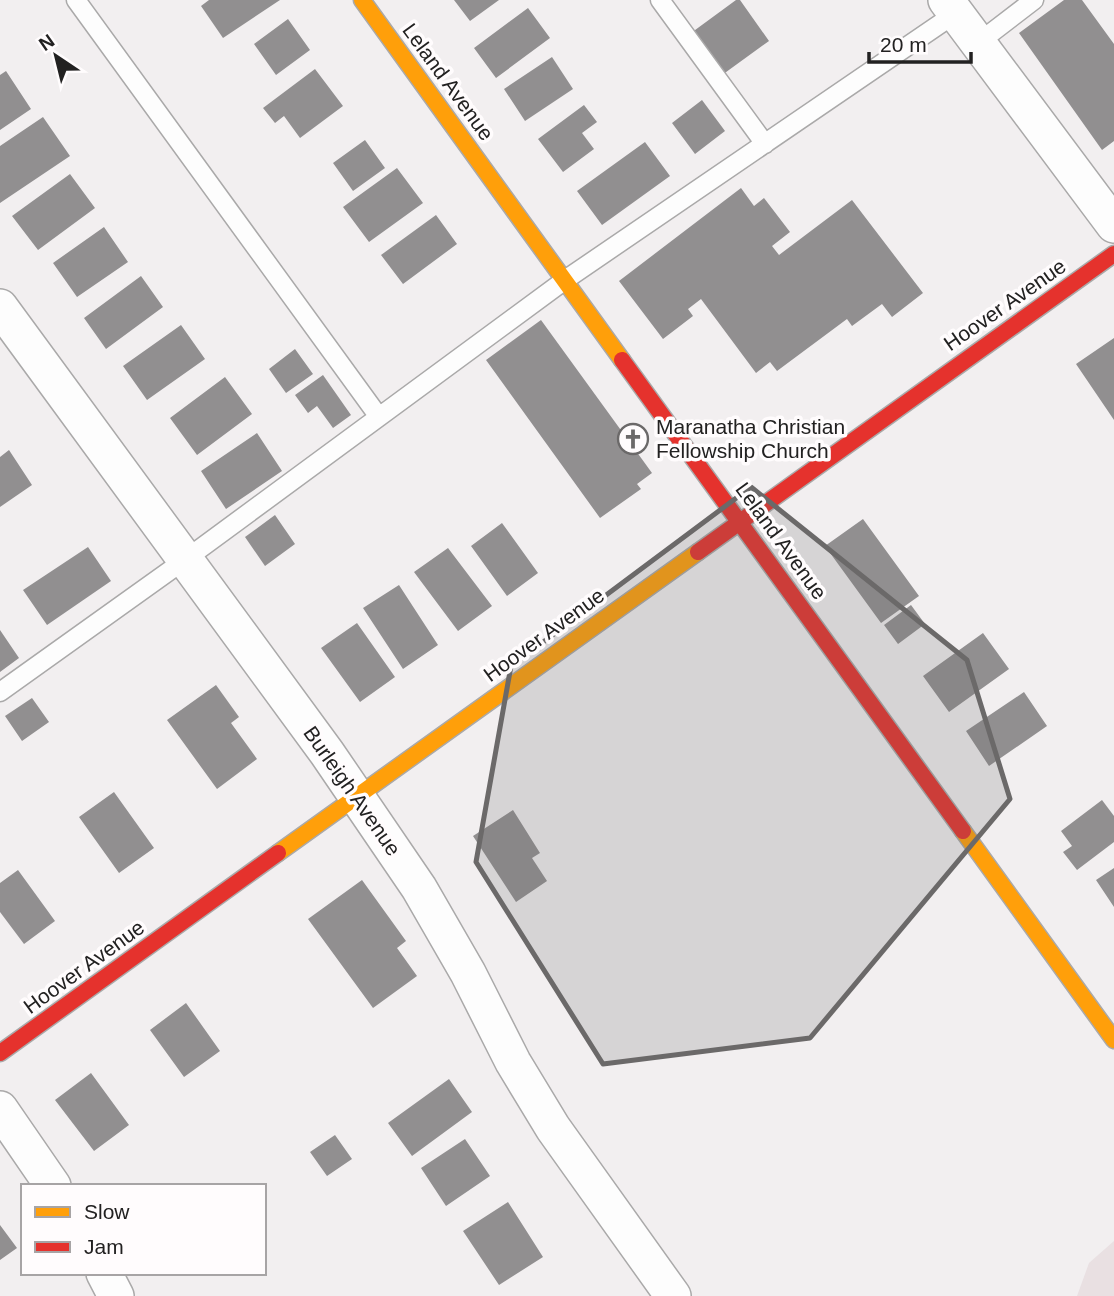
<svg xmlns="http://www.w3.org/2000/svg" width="1114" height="1296" viewBox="0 0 1114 1296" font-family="Arial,sans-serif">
<rect width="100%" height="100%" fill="#f2eff0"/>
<!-- built -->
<path fill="#e9e0e2" d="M1114,1241V1296H1077L1089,1263Z"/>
<!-- building -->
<path fill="#918f90" d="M209,0H280L223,38L201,6Z
M454,0H499L470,21Z
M736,0H740L769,41L722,75L691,33Z
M1064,0H1082L1114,44V141L1102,150L1019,33Z
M528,8L550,38L496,78L474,48Z
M288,19L310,50L276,75L254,44Z
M552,57L573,89L525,121L504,89Z
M315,69L343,106L300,138L284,116L275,123L263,108Z
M6,71L31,109L0,130V75Z
M702,100L725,131L695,154L672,123Z
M584,105L597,122L582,133L594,149L563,172L538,139Z
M43,117L70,156L0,203V146Z
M365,140L385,168L353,191L333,163Z
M645,142L670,176L602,225L577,191Z
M397,168L423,203L369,242L343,207Z
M70,174L95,208L38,250L12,216Z
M741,188L754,206L764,198L790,232L772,246L779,255L852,200L923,293L892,317L882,304L852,326L847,319L777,371L770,362L756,373L701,299L688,309L693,316L663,339L619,281Z
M436,215L457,244L403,284L381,255Z
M104,227L128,262L77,297L53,263Z
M141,276L163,307L106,349L84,318Z
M541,320L652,473L637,484L641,489L600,518L486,360Z
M181,325L205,359L147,400L123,366Z
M1114,338V420L1076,364Z
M295,349L313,374L286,393L269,369Z
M323,375L351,415L333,428L317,406L308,413L295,395Z
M225,377L252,414L197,455L170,418Z
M257,433L282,471L226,509L201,471Z
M9,450L32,485L0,507V457Z
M275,515L295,544L265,566L245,537Z
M863,519L919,596L881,623L825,546Z
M502,523L538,573L507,596L471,546Z
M88,547L111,581L47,625L23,590Z
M448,548L492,606L458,631L414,572Z
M399,585L438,645L403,669L363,608Z
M911,605L925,624L898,644L884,625Z
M357,623L395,677L360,702L321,648Z
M0,630L19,658L0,672Z
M983,633L1009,669L949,712L923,676Z
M216,685L239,717L231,723L257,759L217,789L167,720Z
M1024,692L1047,726L989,766L966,731Z
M32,698L49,722L22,741L5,716Z
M114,792L154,848L119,873L79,817Z
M1102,800L1114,816V842L1077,870L1063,852L1072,846L1061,831Z
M513,810L540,853L532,858L547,881L516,902L473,836Z
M1114,868V907L1096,880Z
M18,870L55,921L24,944L0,912V883Z
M362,880L406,941L397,948L417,976L373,1008L308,919Z
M186,1003L220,1051L184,1077L150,1030Z
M91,1073L129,1125L94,1151L55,1100Z
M449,1079L472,1112L412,1156L388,1123Z
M335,1135L352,1159L327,1176L310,1152Z
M465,1139L490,1176L446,1206L421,1168Z
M508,1202L543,1257L499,1285L463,1231Z
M0,1225L17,1248L0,1260Z"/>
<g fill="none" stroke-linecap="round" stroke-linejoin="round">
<!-- lane casing -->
<g stroke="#aaa9a9" stroke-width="21">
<path id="lane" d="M76,0L379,417
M660,0L765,144
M978,43L1034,0
M0,692L186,559L565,280L956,13"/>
</g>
<!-- street casing -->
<g stroke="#aaa9a9" stroke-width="38">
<path id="street" d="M946,0L1114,225
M0,307L327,753L419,888L468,973L513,1062L553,1128L673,1296
M0,1109L53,1186
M104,1273L116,1296"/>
</g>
<!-- slow casing -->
<g stroke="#aaa9a9" stroke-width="19">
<path id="slow" d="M362,0L622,360
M963,831L1114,1040
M278,853L698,552"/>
</g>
<!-- jam casing -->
<g stroke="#aaa9a9" stroke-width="19">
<path id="jam" d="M622,360L963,831
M698,552L1114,254
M0,1053L278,853"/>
</g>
<!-- lane -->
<use href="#lane" stroke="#fdfdfd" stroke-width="18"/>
<!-- street -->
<use href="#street" stroke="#fdfdfd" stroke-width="35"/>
<!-- slow -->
<use href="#slow" stroke="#ff9f0a" stroke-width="16"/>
<!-- jam -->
<use href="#jam" stroke="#e5322d" stroke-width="16"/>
</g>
<!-- marked area -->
<path fill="#6b6969" fill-opacity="0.2" stroke="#6b6969" stroke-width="5" stroke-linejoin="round" d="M751,487L967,660L1010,799L810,1038L603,1064L476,862L511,666Z"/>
<!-- icons -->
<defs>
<g id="church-ring" transform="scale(1.575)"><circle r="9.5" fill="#fffcfd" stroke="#6b6969" stroke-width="1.5"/><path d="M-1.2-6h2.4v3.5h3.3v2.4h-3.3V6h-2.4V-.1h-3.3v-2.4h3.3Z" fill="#6b6969"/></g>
</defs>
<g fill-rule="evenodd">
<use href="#church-ring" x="633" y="439"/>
</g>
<g text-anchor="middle" stroke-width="7" stroke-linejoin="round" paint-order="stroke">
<!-- street labels -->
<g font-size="21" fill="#222121" stroke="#fffcfd">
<text transform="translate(448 82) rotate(54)" y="7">Leland Avenue</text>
<text transform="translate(1005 305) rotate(-35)" y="7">Hoover Avenue</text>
<text transform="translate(781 541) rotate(54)" y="7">Leland Avenue</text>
<text transform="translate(544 635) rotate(-36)" y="7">Hoover Avenue</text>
<text transform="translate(352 791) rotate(55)" y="7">Burleigh Avenue</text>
<text transform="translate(84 967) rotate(-36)" y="7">Hoover Avenue</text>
</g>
<!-- poi labels -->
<g font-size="21" fill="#222121" stroke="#fffcfd" text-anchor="start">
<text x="656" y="434">Maranatha Christian<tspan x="656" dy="24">Fellowship Church</tspan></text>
</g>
</g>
<!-- legend -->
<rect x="21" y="1184" width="245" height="91" fill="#fffcfd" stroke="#a7a4a5" stroke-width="2"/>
<rect x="35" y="1207" width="35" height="10" fill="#ff9f0a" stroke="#a7a4a5" stroke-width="2"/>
<text x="84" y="1219" font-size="21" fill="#222121">Slow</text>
<rect x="35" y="1242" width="35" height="10" fill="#e5322d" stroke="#a7a4a5" stroke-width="2"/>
<text x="84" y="1254" font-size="21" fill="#222121">Jam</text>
<!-- north arrow -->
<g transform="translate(56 56) rotate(325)" stroke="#fffcfd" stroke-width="5" paint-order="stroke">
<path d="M0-5L12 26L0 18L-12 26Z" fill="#222121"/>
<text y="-10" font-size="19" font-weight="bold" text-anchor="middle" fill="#222121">N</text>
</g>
<!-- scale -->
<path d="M869 52v10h102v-10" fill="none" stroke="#222121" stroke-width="3.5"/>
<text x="880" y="52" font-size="21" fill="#222121" stroke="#fffcfd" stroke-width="5" paint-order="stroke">20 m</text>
</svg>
